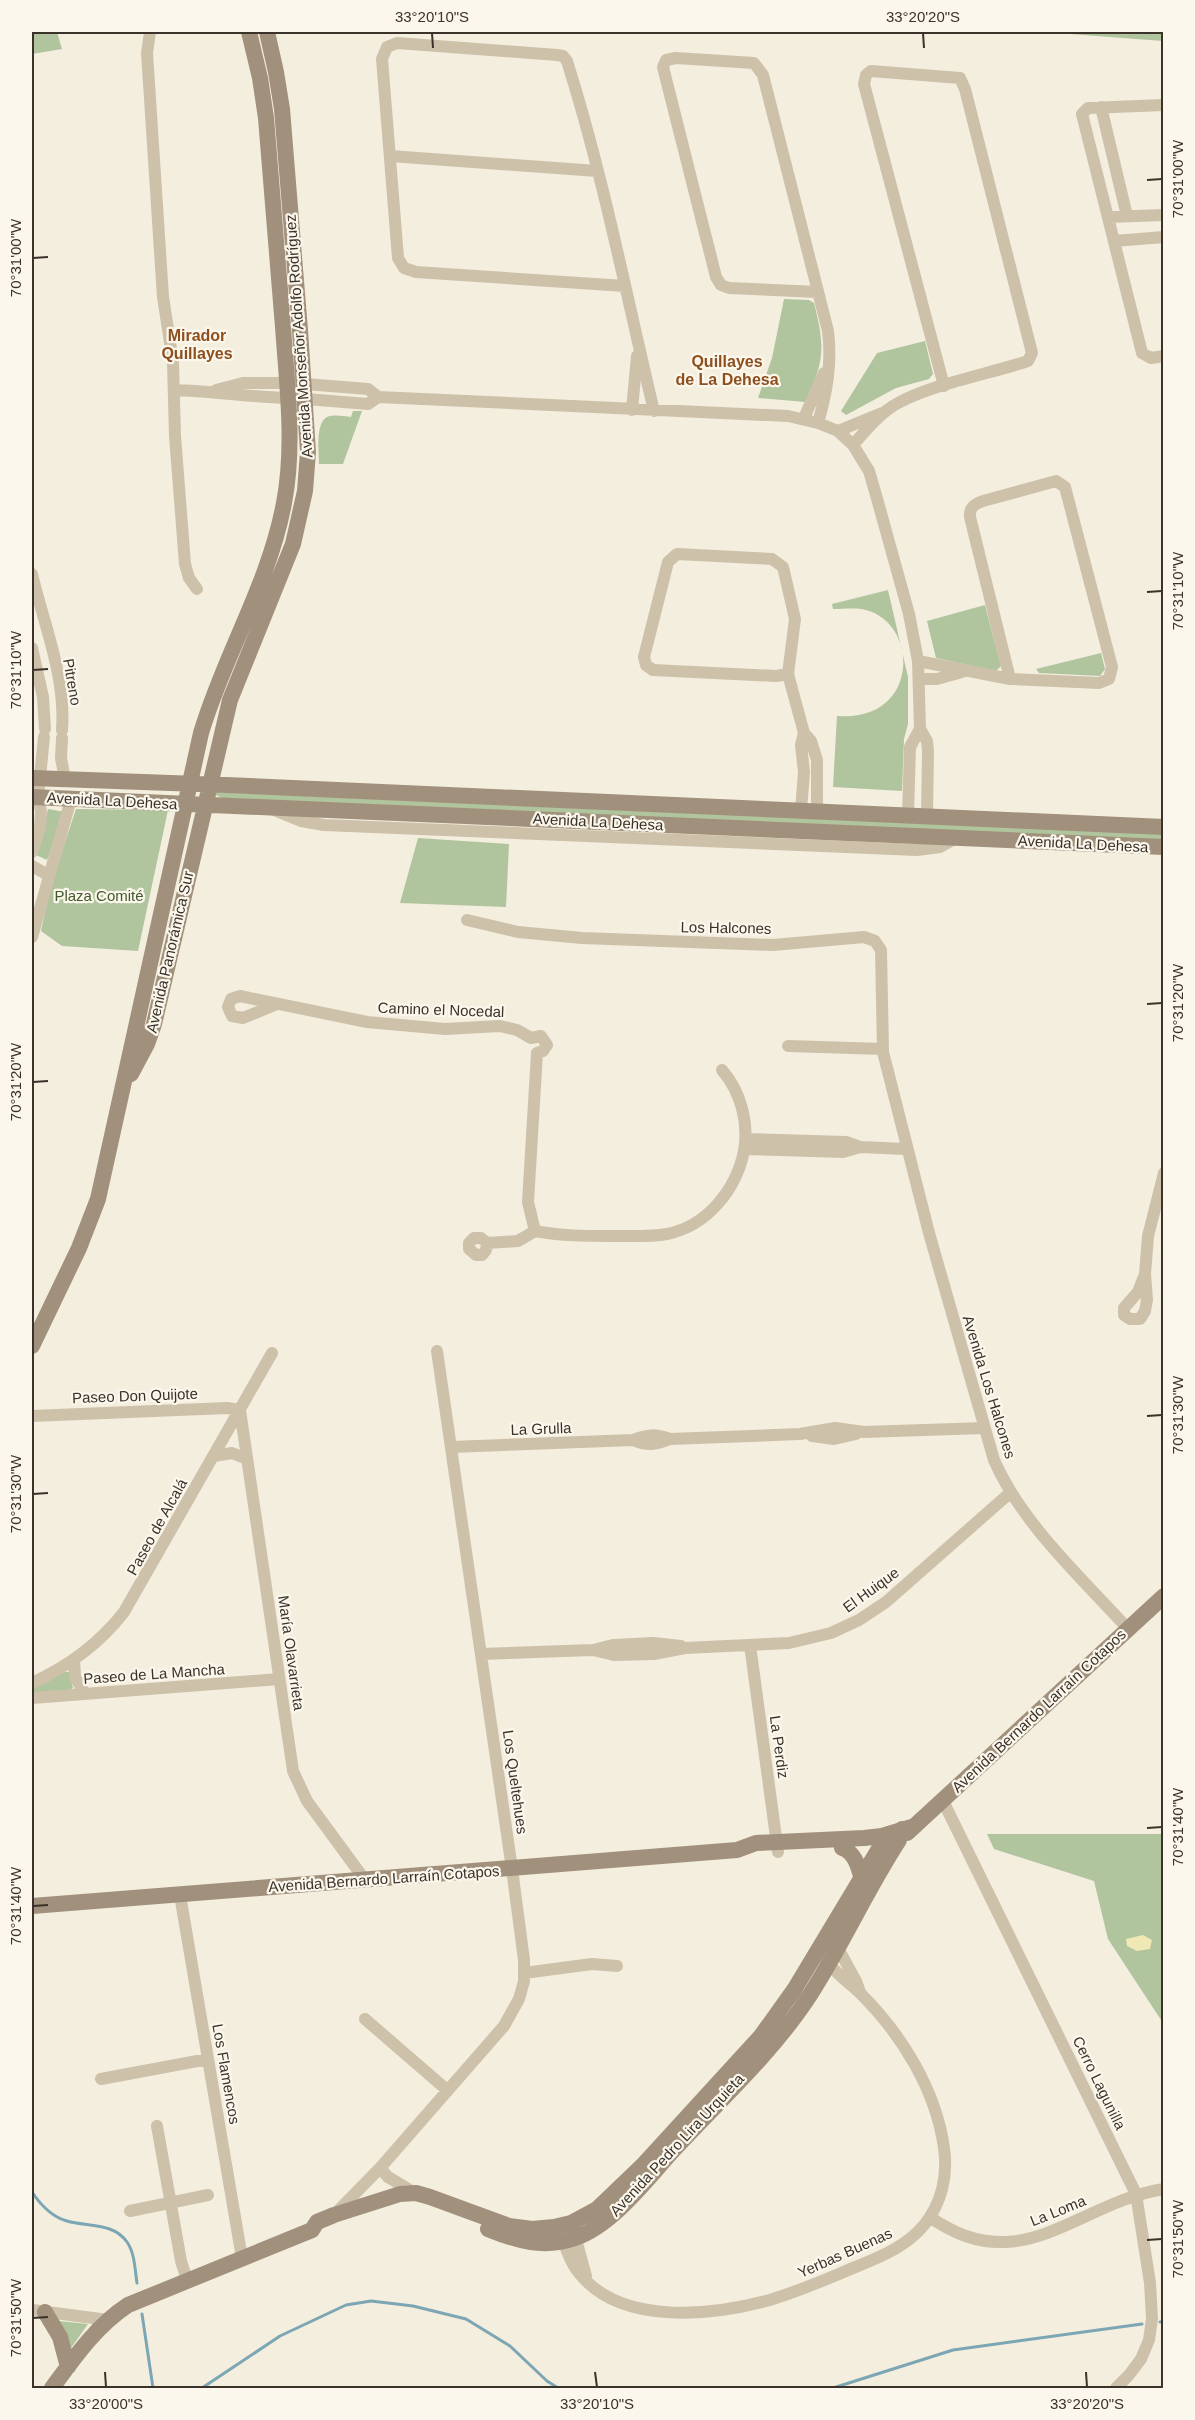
<svg xmlns="http://www.w3.org/2000/svg" width="1195" height="2420" viewBox="0 0 1195 2420" font-family="Arial,sans-serif">
<rect width="100%" height="100%" fill="#f4eedf"/>
<!-- green -->
<path fill="#b0c49e" d="M32,32H57L62,49L32,54Z
M1043,32H1163V41Z
M784,299L809,300L814,303C825,347 825,361 805,402L758,398L772,358Z
M925,341L933,374L929,379L896,388L846,415L841,411L877,353Z
M353,411H362L343,464H319C319,453 315,423 327,417C333,414 344,416 351,417Z
M888,590L908,677V724L904,739L902,791L833,787L837,716C922,723 920,618 861,609C853,608 842,609 833,609L832,604Z
M985,605L1001,666L996,671L936,658L927,621Z
M1101,653L1105,669L1100,676L1039,673L1036,669Z
M216,792L1163,834L1164,842L222,798L216,795Z
M48,809L65,812L47,860L34,854L41,841Z
M76,809L168,810L138,951L62,946L41,931L51,884Z
M418,838L509,844L506,907L400,903Z
M65,1672H69L73,1688L69,1690L32,1693V1687Z
M987,1834H1163V2023L1108,1939L1094,1881L994,1849Z
M59,2321L88,2324L71,2348Z"/>
<!-- sand -->
<path fill="#f0e8b5" d="M1143,1935L1152,1940L1150,1949L1137,1951L1127,1946L1126,1939Z"/>
<g fill="none" stroke-linecap="round" stroke-linejoin="round">
<!-- stream -->
<path stroke="#7ca6b3" stroke-width="3" d="M32,2192C40,2204 52,2217 67,2221C87,2227 113,2222 127,2242C135,2253 135,2271 137,2283
M142,2314L153,2388
M1160,2322L1164,2321
M202,2388L280,2336L346,2305L371,2301L413,2306L466,2319L510,2346L547,2381L558,2388
M833,2388L953,2350L1142,2324"/>
<!-- street -->
<path stroke="#cdc1aa" stroke-width="12" d="M150,32L147,53L163,297L173,362L175,436L185,564L189,578L197,589
M1164,105L1088,108L1082,114L1142,353L1151,358L1164,356
M1101,107L1127,216
M390,156L597,171
M1109,217L1164,215
M1114,241L1164,237
M625,286L416,272L404,268L398,258L382,59L387,47L397,43L557,55L563,56L567,61C603,175 626,294 654,411
M305,384L368,389L378,397
M174,390C212,391 249,397 287,398
M216,390L243,383H287
M306,399L368,404L378,397L788,416L818,423L838,431L853,445L869,471L876,495L909,614L918,661L920,729L910,747L908,815
M632,410L637,356
M804,418L824,373
M818,423C827,392 832,363 828,331L763,75L754,63L676,58L666,60L663,67L716,277L721,285L729,288L818,292
M838,431L882,413
M853,445C866,430 881,412 898,403C932,384 989,374 1028,361L1032,353L965,89L960,78L871,71L866,75L864,84L944,386
M32,574C44,625 66,677 62,730
M32,648L43,697L45,729
M918,661L1010,679L1099,683L1109,679L1112,667L1065,487L1056,481L983,501C975,504 969,507 970,517L1010,679
M788,674L776,676L653,670L646,665L644,657L668,562L677,554L772,559L783,567L795,619L788,674L804,733L811,741L817,760V811
M919,679H937L962,672
M920,729L927,741L928,751L927,816
M62,738L61,758L65,780
M274,810L301,821L324,825L917,850L940,847L956,838
M801,810L804,772L801,745L804,733
M32,852L40,828L41,811L38,797L44,737
M32,866L48,875
M467,920L518,932L582,938L773,945L864,937L875,941L881,950L883,1052L929,1233L994,1460C1022,1524 1082,1578 1128,1629
M32,937L71,799
M277,1004L243,1018L232,1016L228,1007L231,999L240,996L367,1022L445,1029L500,1026L517,1030L531,1038L541,1036L547,1045L543,1051L537,1053
M788,1046L883,1049
M746,1139L846,1142L860,1147L906,1149
M744,1149L843,1152L860,1147
M535,1231L528,1202L537,1053
M487,1243L486,1250L482,1255H476L469,1249V1243L474,1238H481L487,1243L518,1241L535,1231C561,1236 585,1236 612,1236C630,1236 650,1237 667,1234C707,1226 736,1190 744,1151C749,1123 741,1092 722,1070
M1145,1274L1138,1292L1124,1308V1315L1130,1319H1140L1145,1311L1147,1300L1145,1274L1148,1236L1164,1173
M32,1416L227,1408L240,1410L293,1771L307,1801L365,1880
M812,1436L834,1439L856,1434
M633,1440C647,1446 655,1445 670,1439L800,1434L835,1428L864,1432L984,1428
M451,1447L633,1440C647,1434 656,1434 670,1439
M214,1456L232,1453L247,1459
M750,1645L778,1852
M593,1650L614,1655L654,1654L685,1648L789,1643L831,1633L859,1620L886,1602L1011,1492
M481,1654L593,1650L613,1645L653,1643L681,1646
M74,1659L75,1677L85,1694
M32,1683C67,1667 100,1643 124,1612L272,1353
M32,1698L279,1679
M943,1801L1136,2194L1150,2283L1152,2319L1149,2340L1141,2359L1129,2375L1116,2388
M180,1895L242,2258
M838,1948L856,1981L860,1992
M524,1973L592,1964L617,1966
M365,2019L447,2090
M101,2079L208,2059
M157,2126L181,2261L187,2280
M380,2168L388,2177L413,2192
M130,2211L208,2195
M335,2214L380,2168L504,2026L519,1999L524,1981V1960L512,1869L437,1351
M930,2217C1021,2282 1078,2202 1164,2189
M574,2232L586,2276
M562,2236C566,2249 570,2262 579,2273C620,2325 709,2316 766,2301C791,2294 815,2284 839,2274C868,2261 903,2251 924,2225C942,2203 948,2175 944,2148C936,2090 902,2035 861,1994C849,1983 836,1973 825,1960
M32,2310L108,2320"/>
<!-- secondary -->
<path stroke="#a1907b" stroke-width="16" d="M32,778L226,785L1164,827
M32,797L1164,847
M131,1074L147,1044L154,1024L230,700L293,544L305,491L308,452L300,330L282,109L276,72L267,32
M32,1346L79,1248L98,1199L201,733C224,655 269,584 284,503C295,445 287,385 283,327C277,257 272,188 266,118L260,78L249,32
M907,1833L1164,1596
M842,1848C854,1852 858,1865 861,1876
M32,1906L737,1850L756,1843L864,1838L882,1836L915,1826
M488,2229C517,2241 544,2249 575,2238C612,2225 645,2182 670,2154C715,2105 769,2056 806,2001C840,1950 865,1892 899,1840
M45,2312L60,2337L68,2367
M52,2388C74,2358 96,2326 128,2305L312,2230L317,2222L334,2215L400,2194L416,2193L430,2197L509,2226L532,2229L554,2227L571,2223L597,2209L644,2164L761,2036L794,1990L880,1847L902,1829"/>
</g>
<!-- ticks -->
<path fill="none" stroke="#3b322a" stroke-width="2" d="M432,33L433,48M923,33L924,48M1147,180L1162,179M33,258L48,257M1147,592L1162,591M33,670L48,669M1147,1004L1162,1003M33,1082L48,1081M1147,1416L1162,1415M33,1494L48,1493M1147,1828L1162,1827M33,1906L48,1905M1147,2240L1162,2239M33,2318L48,2317M105,2372L106,2387M595,2372L597,2387M1086,2372L1087,2387"/>
<g text-anchor="middle" stroke-width="4.5" stroke-linejoin="round" paint-order="stroke">
<!-- street labels -->
<g font-size="15" fill="#3b322a" stroke="#fbf7ec">
<text transform="translate(299 336) rotate(-94)" y="5">Avenida Monseñor Adolfo Rodríguez</text>
<text transform="translate(72 682) rotate(80)" y="5">Pitreno</text>
<text transform="translate(112 801) rotate(3)" y="5">Avenida La Dehesa</text>
<text transform="translate(598 822) rotate(3)" y="5">Avenida La Dehesa</text>
<text transform="translate(1083 844) rotate(3)" y="5">Avenida La Dehesa</text>
<text transform="translate(726 928) rotate(1)" y="5">Los Halcones</text>
<text transform="translate(170 952) rotate(-77)" y="5">Avenida Panorámica Sur</text>
<text transform="translate(441 1010) rotate(2)" y="5">Camino el Nocedal</text>
<text transform="translate(989 1387) rotate(73)" y="5">Avenida Los Halcones</text>
<text transform="translate(135 1396) rotate(-2)" y="5">Paseo Don Quijote</text>
<text transform="translate(541 1429) rotate(-2)" y="5">La Grulla</text>
<text transform="translate(157 1527) rotate(-61)" y="5">Paseo de Alcalá</text>
<text transform="translate(871 1590) rotate(-36)" y="5">El Huique</text>
<text transform="translate(291 1653) rotate(82)" y="5">María Olavarrieta</text>
<text transform="translate(154 1674) rotate(-4)" y="5">Paseo de La Mancha</text>
<text transform="translate(1039 1711) rotate(-43)" y="5">Avenida Bernardo Larraín Cotapos</text>
<text transform="translate(779 1747) rotate(82)" y="5">La Perdiz</text>
<text transform="translate(515 1782) rotate(82)" y="5">Los Queltehues</text>
<text transform="translate(384 1879) rotate(-4)" y="5">Avenida Bernardo Larraín Cotapos</text>
<text transform="translate(226 2074) rotate(80)" y="5">Los Flamencos</text>
<text transform="translate(1099 2083) rotate(64)" y="5">Cerro Lagunilla</text>
<text transform="translate(677 2145) rotate(-47)" y="5">Avenida Pedro Lira Urquieta</text>
<text transform="translate(1058 2211) rotate(-22)" y="5">La Loma</text>
<text transform="translate(845 2253) rotate(-24)" y="5">Yerbas Buenas</text>
</g>
<!-- park labels -->
<g font-size="15" fill="#405a2c" stroke="#fbf7ec">
<text x="99" y="901">Plaza Comité</text>
</g>
<!-- neighbourhood labels -->
<g font-size="16" font-weight="bold" fill="#8e4f1f" stroke="#fbf7ec">
<text x="197" y="341">Mirador<tspan x="197" dy="18">Quillayes</tspan></text>
<text x="727" y="367">Quillayes<tspan x="727" dy="18">de La Dehesa</tspan></text>
</g>
</g>
<!-- border -->
<rect width="1195" height="2420" fill="none" stroke="#fbf7ec" stroke-width="66"/>
<rect x="33" y="33" width="1129" height="2354" fill="none" stroke="#3b322a" stroke-width="2"/>
<g font-size="15" text-anchor="middle" fill="#3b322a">
<text x="432" y="22">33°20'10"S</text>
<text x="923" y="22">33°20'20"S</text>
<text transform="translate(1178 179) rotate(-90)" y="5">70°31'00"W</text>
<text transform="translate(16 258) rotate(-90)" y="5">70°31'00"W</text>
<text transform="translate(1178 591) rotate(-90)" y="5">70°31'10"W</text>
<text transform="translate(16 670) rotate(-90)" y="5">70°31'10"W</text>
<text transform="translate(1178 1003) rotate(-90)" y="5">70°31'20"W</text>
<text transform="translate(16 1082) rotate(-90)" y="5">70°31'20"W</text>
<text transform="translate(1178 1415) rotate(-90)" y="5">70°31'30"W</text>
<text transform="translate(16 1494) rotate(-90)" y="5">70°31'30"W</text>
<text transform="translate(1178 1827) rotate(-90)" y="5">70°31'40"W</text>
<text transform="translate(16 1906) rotate(-90)" y="5">70°31'40"W</text>
<text transform="translate(1178 2239) rotate(-90)" y="5">70°31'50"W</text>
<text transform="translate(16 2318) rotate(-90)" y="5">70°31'50"W</text>
<text x="106" y="2409">33°20'00"S</text>
<text x="597" y="2409">33°20'10"S</text>
<text x="1087" y="2409">33°20'20"S</text>
</g>
</svg>
